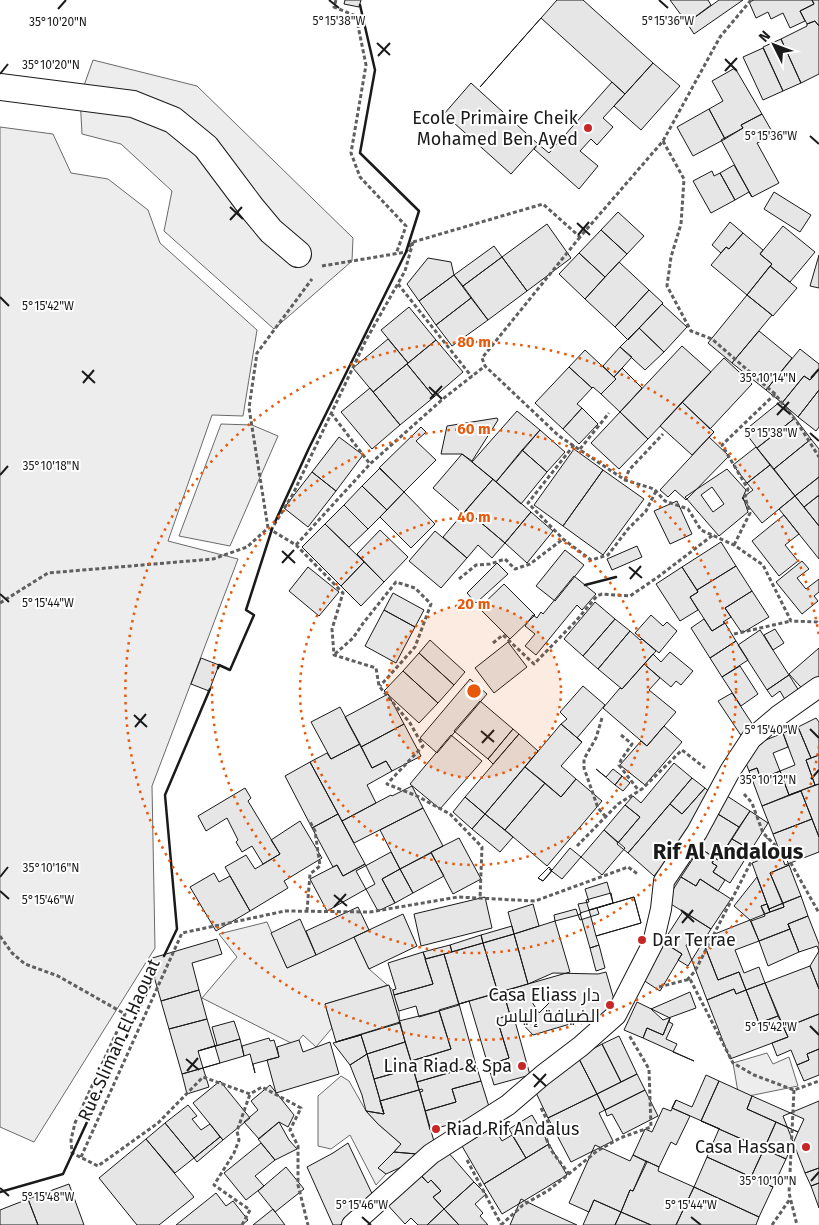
<svg xmlns="http://www.w3.org/2000/svg" width="819" height="1225" viewBox="0 0 819 1225" font-family="'Fira Sans',Cairo,sans-serif">
<rect width="100%" height="100%" fill="#fff"/>
<!-- built -->
<path fill="#ededed" stroke="#6a6a6a" d="M93,60L197,86L353,238L352,261L274,329L164,231L172,191L121,144L82,134L80,97Z
M0,127L53,134L71,173L108,179L148,210L160,243L257,330L243,416L212,415L168,541L238,559L152,786L155,948L34,1142L0,1127Z
M221,424L252,425L278,436L230,546L179,536Z
M267,922L287,968L354,937L369,969L393,990L399,1011L400,1023L388,985L325,1004L332,1028L316,1047L303,1035L295,1045L202,998L237,957L219,934Z
M767,1053L773,1064L789,1057L798,1086L739,1098L733,1063Z
M341,1076L349,1081L366,1111L378,1124L401,1144L379,1168L386,1174L376,1185L350,1135L331,1149L318,1146V1096Z"/>
<!-- building -->
<path fill="#e6e6e6" stroke="#1a1a1a" fill-rule="evenodd" d="M345,0H361L359,7L344,4Z
M557,0H583L653,63L625,94L541,18L480,87Z
M670,0H708L711,5L687,23Z
M719,0H743L694,34L687,23Z
M754,0H812L814,4L800,11L805,21L790,28L783,13L771,19L768,12L756,18L749,2Z
M812,0H819V25H818L815,21L807,24L800,11L814,4Z
M815,21L818,25H819V74L801,83L781,39L807,26V24Z
M781,39L801,83L783,91L763,47Z
M763,48L783,91L763,100L743,57Z
M653,63L680,86L641,130L614,106Z
M735,68L762,114L741,125L743,128L725,139L709,109L723,101L712,81Z
M612,82L625,94L603,118L613,127L597,145L591,139L580,151L598,166L579,189L534,149L538,144L549,153Z
M471,83L538,144L511,174L444,114Z
M709,109L725,139L693,156L677,127Z
M762,114L774,135L757,143L779,183L752,197L721,140L743,128L741,125Z
M734,165L752,197L749,192L735,200L720,173Z
M712,171L714,176L720,173L735,200L711,213L693,181Z
M774,192L811,215L800,232L764,209Z
M618,212L644,236L627,254L601,230Z
M730,222L743,233L729,249L726,247L721,253L712,245Z
M547,224L571,258L527,291L502,257Z
M783,226L815,252L790,282L770,266L772,264L760,254Z
M601,230L627,254L605,277L579,253Z
M743,233L763,250L760,254L772,264L747,295L711,265L726,247L729,249Z
M494,246L502,257L463,286L454,275Z
M579,253L605,277L585,299L559,274Z
M819,255V288L810,286Z
M502,257L527,291L488,320L463,286Z
M428,258L451,262L454,275L419,301L407,284Z
M619,262L649,290L615,327L585,299Z
M770,266L797,288L773,316L747,295Z
M454,275L471,298L436,325L419,301Z
M649,290L663,303L628,340L615,327Z
M747,295L772,315L732,363L708,343Z
M471,298L488,320L452,346L436,325Z
M662,304L687,327L664,352L639,328Z
M409,307L436,340L408,363L381,330Z
M639,328L664,352L645,370L620,347Z
M759,331L792,358L766,390L732,363Z
M388,339L408,363L373,392L353,368Z
M436,340L463,372L434,397L407,364Z
M682,346L711,372L648,439L620,412Z
M620,347L632,357L614,377L603,366Z
M800,349L819,364V369L810,380L804,376L782,403L766,390Z
M585,350L616,379L601,394L593,387L592,388L569,367Z
M724,358L752,384L710,429L682,402Z
M407,364L434,397L400,425L373,392Z
M569,367L592,388L577,404L582,408L563,429L535,403Z
M622,368L642,388L620,412L601,394L616,379L614,377Z
M819,369V390L798,417L782,403L804,376L810,380Z
M370,388L400,425L372,449L341,412Z
M819,390V427L816,431L798,417Z
M781,401L795,418L757,448L744,431Z
M682,402L714,432L692,455L660,426Z
M582,408L598,424L579,444L563,429Z
M517,411L540,430L496,482L472,462Z
M620,412L648,439L619,469L591,443Z
M497,418L498,420L472,461L462,454H441L447,426Z
M795,418L811,439L774,469L757,448Z
M421,427L426,432L416,441L436,460L404,492L379,468Z
M540,430L565,452L547,472L522,450Z
M714,432L709,437L729,456L686,500L675,490L668,497L660,490Z
M339,437L363,455L336,491L312,472Z
M811,439L819,449V477L795,496L774,469Z
M756,447L770,465L747,483L733,465Z
M574,449L603,470L563,526L534,505Z
M522,450L547,472L521,504L496,482Z
M462,454L493,479L463,514L433,488Z
M770,465L795,496L762,523L742,498L753,490L747,483Z
M380,468L404,492L387,510L362,486Z
M727,469L746,490L743,497L748,512L719,536L685,497ZM712,487L724,504L713,512L701,495Z
M603,470L644,499L603,555L563,526Z
M312,472L336,491L308,527L284,508Z
M819,477V495L804,507L795,496Z
M493,479L531,512L505,543L466,510Z
M362,486L387,510L368,529L344,505Z
M404,492L435,524L411,548L380,517Z
M795,496L819,526V559L779,509Z
M818,496L819,497V526L804,507Z
M677,501L692,534L670,544L654,511Z
M344,505L368,529L349,547L325,524Z
M466,510L505,543L492,558L478,545L467,558L443,537Z
M531,512L553,531L527,563L505,543Z
M784,515L799,534L785,545L798,561L779,576L752,541Z
M325,524L364,562L341,586L302,547Z
M380,530L408,557L384,582L357,554Z
M435,531L467,558L441,588L409,561Z
M721,542L736,566L697,590L682,567Z
M637,546L642,557L612,570L607,559Z
M565,550L584,565L555,601L536,586Z
M802,561L809,569L797,578L806,589L819,579V592L814,596L818,601L802,614L776,582Z
M364,562L384,582L361,606L341,586Z
M497,563L508,574L476,603L467,593Z
M736,566L752,591L725,608L731,617L723,622L725,623L712,631L690,597L698,592L697,590Z
M308,567L339,592L319,616L289,591Z
M682,567L698,592L690,597L698,610L680,621L656,584Z
M574,576L596,594L582,610L577,605L536,655L525,646L535,634L525,626L533,615L537,618L541,612L543,614Z
M504,584L535,615L510,639L479,608Z
M752,591L769,617L742,633L725,608Z
M393,593L424,610L415,627L384,610Z
M595,602L615,619L583,656L564,639Z
M384,610L415,627L396,663L365,646Z
M651,615L663,626L667,622L677,631L659,653L635,633Z
M615,619L630,631L598,669L583,656Z
M704,619L712,631L725,623L736,641L710,658L691,628Z
M775,629L784,643L773,650L764,635Z
M760,630L789,675L767,690L738,645Z
M630,631L640,640L642,639L656,651L622,689L598,669Z
M430,640L465,672L454,685L419,653Z
M736,641L748,660L722,677L710,658Z
M508,642L527,667L494,693L475,668Z
M819,648V685L808,695L789,674Z
M670,652L693,671L681,685L676,681L671,687L644,664L653,654L661,662Z
M419,653L454,685L438,703L403,671Z
M201,658L219,665L209,691L191,684Z
M644,664L660,678L649,690L676,712L647,746L603,708L620,688L622,689Z
M740,666L758,694L741,706L722,677Z
M403,671L438,703L419,723L384,691Z
M789,675L801,694L787,703L780,691L772,697L767,690Z
M470,679L487,694L437,753L420,738Z
M583,686L605,705L577,738L582,742L561,724L567,719L560,712Z
M732,693L755,728L742,737L718,701Z
M388,694L404,724L361,747L345,717Z
M480,701L513,729L488,759L454,731Z
M340,707L360,744L331,759L311,722Z
M816,718L819,722V755L811,758L798,727Z
M404,724L421,756L392,771L386,761L372,768L361,747Z
M561,724L582,742L561,766L576,779L561,797L525,767Z
M664,726L682,742L645,785L620,765L641,741L647,746Z
M798,727L811,758L806,760L815,785L789,795L780,771L795,765L783,733Z
M513,729L519,734L493,764L488,759Z
M783,733L788,747L773,753L780,771L761,779L757,768L749,771L741,750Z
M519,734L538,751L485,814L465,797Z
M451,735L482,761L440,809L410,784Z
M360,744L372,768L386,761L392,771L367,785L376,803L342,821L310,762L327,753L331,759Z
M819,755V784L815,785L806,760Z
M310,762L338,814L312,828L285,776Z
M674,763L692,778L628,853L617,844L640,817L625,805L633,796L641,803Z
M525,767L545,783L505,830L485,814Z
M757,768L761,779L780,771L789,795L762,806L749,771Z
M596,769L606,777L613,769L622,776L615,785L608,779Z
M622,776L630,783L623,791L615,785Z
M692,778L705,788L682,814L670,804Z
M576,779L602,801L547,866L505,830L545,783L561,797Z
M819,784V837L801,791L789,795Z
M412,786L423,808L354,843L342,821L391,795L392,796Z
M245,788L251,798L248,801L280,854L263,864L252,846L242,852L236,842L238,840L227,818L206,831L198,816Z
M705,788L719,800L654,876L628,853L670,804L682,814Z
M801,791L812,819L773,834L762,806Z
M724,794L750,811L739,827L713,811Z
M465,797L485,814L472,829L453,812Z
M625,805L640,817L618,843L604,830Z
M423,808L443,846L400,869L380,830Z
M713,811L739,827L718,860L692,843Z
M750,811L768,823L751,850L732,839Z
M338,814L365,864L343,876L337,865L333,867L312,828Z
M485,814L513,837L500,852L472,829Z
M812,819L819,837V852L785,865L773,834Z
M300,821L322,858L284,881L288,888L250,911L225,867L246,855L255,869L280,854L271,840Z
M604,830L625,848L602,875L581,857Z
M459,838L481,879L453,894L431,852Z
M732,839L751,850L730,883L713,872L717,866L712,863L715,858L718,860Z
M570,848L581,857L562,879L549,869L552,871L543,881L538,878L549,867L552,870Z
M700,848L715,858L712,863L717,866L713,872L725,880L718,891L700,879L696,886L681,877Z
M783,851L789,865L770,873L784,907L770,912L752,863Z
M391,852L400,869L382,879L395,903L378,911L356,871Z
M431,853L444,876L413,893L400,869Z
M365,864L375,884L327,911L310,879L337,865L343,876Z
M789,865L801,896L783,903L770,873Z
M549,867L552,870L543,881L538,878Z
M400,869L413,893L395,903L382,879Z
M214,873L219,882L230,876L250,911L216,931L190,887Z
M681,877L696,886L700,879L731,899L711,929L666,901Z
M757,877L770,912L750,920L734,906Z
M607,882L613,903L597,908L599,914L580,920L578,915L581,914L578,904L589,902L585,889Z
M611,893L613,903L589,910L586,900Z
M801,896L808,916L788,924L790,929L759,941L751,921L765,916L761,906L767,904L769,909Z
M485,897L492,928L421,946L414,914Z
M634,897L641,923L596,936L599,945L590,948L580,913Z
M634,897L641,923L596,936L589,910Z
M783,903L784,907L770,912L767,904L769,909Z
M533,904L539,926L514,934L508,912Z
M767,904L770,912L765,914L761,906Z
M358,907L369,930L316,955L306,931Z
M576,909L578,915L555,921L554,915Z
M683,911L711,929L688,966L678,960L682,954L663,942Z
M403,914L417,946L369,969L354,937Z
M808,916L819,944V951L817,946L799,952L788,924Z
M300,919L316,955L287,968L271,933Z
M750,920L759,941L735,950L744,973L759,967L765,983L746,990L739,972L718,980L702,939Z
M555,921L570,972L528,984L514,934Z
M788,924L799,952L768,966L759,941L790,929Z
M512,926L514,934L483,943L481,935Z
M514,934L528,984L498,993L483,943Z
M481,935L483,943L452,952L450,945Z
M217,939L222,954L192,963L199,990L161,1001L149,959Z
M702,939L718,980L739,972L746,990L736,994L734,989L707,1000L686,945Z
M663,942L682,954L660,991L640,978Z
M483,943L498,993L459,1004L444,954Z
M450,945L452,952L426,959L423,952Z
M599,945L605,968L596,971L590,948Z
M819,951V989L810,966Z
M423,952L433,984L394,995L393,990L396,989L388,963Z
M444,954L459,1005L419,1017L416,1006L399,1011L394,995L433,984L425,959Z
M810,966L819,989V1014L784,1028L765,983Z
M606,972L617,1010L533,1035L513,1014L510,1015L503,991L528,984L553,973L598,974ZM538,989L550,1002L539,1013L532,1002Z
M765,983L778,1016L759,1023L746,990Z
M389,985L400,1023L336,1042L325,1004Z
M734,989L736,994L746,990L759,1023L778,1016L788,1037L730,1059L707,1000Z
M199,990L207,1019L169,1029L161,1001Z
M503,991L510,1015L497,1019L509,1058L488,1065L469,1001L459,1004Z
M690,992L696,1008L663,1020L651,1009Z
M637,1002L670,1018L663,1035L647,1028L643,1038L624,1030Z
M459,1004L476,1065L417,1082L411,1061L451,1049L439,1010Z
M439,1011L451,1049L411,1061L399,1021Z
M513,1014L530,1075L494,1085L488,1065L509,1058L497,1019Z
M819,1014V1049L807,1054L809,1060L797,1065L791,1050L777,1056L772,1043L788,1037L784,1028Z
M670,1018L669,1022L673,1024L666,1039L677,1044L673,1052L694,1061L643,1038L647,1028L663,1035Z
M207,1019L220,1063L182,1074L169,1029Z
M234,1021L240,1039L198,1051L217,1045L212,1027Z
M400,1022L405,1042L367,1054L361,1035L336,1042Z
M361,1035L367,1054L350,1065L333,1043Z
M619,1036L637,1074L621,1082L602,1044Z
M269,1038L270,1041L274,1040L279,1057L253,1064L255,1073L250,1054L244,1056L242,1046Z
M240,1039L244,1056L203,1068L198,1051Z
M299,1040L303,1052L330,1042L339,1074L276,1093L267,1060L279,1057L277,1047Z
M405,1042L413,1068L374,1079L367,1054Z
M602,1044L621,1082L597,1094L578,1057Z
M819,1049V1075L804,1081L797,1065L809,1060L807,1054Z
M367,1054L374,1079L384,1114L366,1111L362,1095L350,1065Z
M578,1057L597,1094L548,1118L530,1080Z
M476,1065L481,1081L452,1089L456,1102L425,1111L417,1082Z
M203,1068L209,1087L187,1094L182,1074Z
M413,1068L419,1090L380,1101L384,1114L374,1079Z
M637,1074L645,1090L605,1110L597,1094Z
M706,1075L719,1081L701,1121L720,1129L672,1108L676,1100L692,1107Z
M220,1081L250,1118L223,1140L193,1103Z
M481,1081L491,1113L430,1130L425,1111L456,1102L452,1089Z
M719,1081L752,1096L747,1109L776,1122L764,1149L701,1121Z
M270,1085L294,1115L288,1127L279,1122L259,1139L244,1122L258,1110L251,1101Z
M422,1089L423,1091L420,1092L437,1152L428,1155L394,1152L401,1144L378,1124L366,1111L384,1114L380,1101Z
M645,1090L658,1116L623,1134L612,1114L607,1116L605,1110Z
M597,1094L605,1110L599,1113L613,1141L571,1162L548,1118Z
M752,1096L804,1119L798,1132L747,1109Z
M676,1100L672,1108L690,1116L676,1145L671,1142L659,1167L633,1155L645,1129L652,1132L663,1108L671,1111Z
M819,1101V1168L805,1173L783,1116Z
M188,1105L197,1116L192,1119L201,1130L210,1124L220,1137L194,1158L165,1123Z
M532,1115L549,1144L526,1158L509,1129Z
M279,1122L289,1140L297,1149L275,1160L258,1139Z
M776,1122L798,1132L786,1159L764,1149Z
M165,1123L194,1158L175,1173L146,1139Z
M494,1127L502,1141L512,1135L526,1158L484,1184L462,1146Z
M719,1129L764,1149L751,1177L707,1157Z
M220,1137L223,1140L197,1162L194,1158Z
M146,1139L194,1197L159,1225H137L99,1178Z
M261,1143L275,1160L255,1176L264,1186L246,1200L224,1173Z
M348,1143L376,1202L340,1225H333L307,1167L333,1153Z
M549,1144L567,1175L502,1214L484,1184Z
M595,1145L630,1161L633,1155L647,1162L633,1191L630,1190L621,1212L594,1200L589,1212L569,1203Z
M764,1149L786,1159L773,1187L751,1177Z
M447,1151L474,1182L444,1209L433,1197L441,1191L431,1180L428,1183L421,1175Z
M394,1152L428,1155L386,1174L378,1168Z
M707,1157L773,1187L759,1217L694,1187Z
M646,1161L659,1167L658,1171L694,1187L676,1225H651L621,1212L630,1190L633,1191Z
M286,1167L304,1189L275,1212L258,1191Z
M819,1168V1183L811,1186L805,1173Z
M416,1171L428,1183L431,1180L441,1191L433,1197L444,1209L427,1225H418L411,1218L405,1224L384,1201Z
M474,1182L486,1194L475,1204L483,1213L480,1216L488,1225H459L444,1209Z
M819,1183V1208L811,1186Z
M69,1184L84,1225H38L28,1199Z
M694,1187L759,1217L756,1225H676Z
M216,1193L226,1206L233,1201L248,1220L242,1225H176Z
M28,1199L38,1225H0V1210Z
M521,1199L546,1211L577,1225H510Z
M594,1200L621,1212L615,1225H583Z
M273,1209L285,1225H253Z
M444,1209L459,1225H427Z
M621,1212L651,1225H615Z"/>
<g fill="none" stroke-linecap="round" stroke-linejoin="round">
<!-- pedestrian casing -->
<g stroke="#1a1a1a" stroke-width="22">
<path id="pedestrian" d="M352,1225L431,1154L508,1105L543,1075L581,1046L616,1015L653,943L661,909L664,881L697,832L730,771L751,739L778,716L819,687"/>
</g>
<!-- minor casing -->
<g stroke="#1a1a1a" stroke-width="28">
<path id="minor" d="M0,87L133,104L173,120L206,147L251,207L271,231L298,254"/>
</g>
<!-- path -->
<path stroke="#5f5f5f" stroke-width="3" stroke-dasharray="4 2.5" stroke-linecap="butt" d="M336,0L334,7L356,16L366,65L351,153L360,177L406,226L396,254
M663,141L684,179L681,224L671,257L667,286L691,331L712,339L775,394L797,422L819,457
M580,237L482,358L485,366L559,436L625,480L654,489L665,501L688,509L701,530L734,545L763,565L791,621L817,622L819,624
M413,242L405,271L366,340L293,494L271,530L296,545L343,593L332,629L334,655L376,668L379,686L410,723L423,746L387,784L417,796L450,814L482,847L480,898
M322,266L406,252L413,242L543,204L580,237L663,141L720,37L751,0
M398,284L472,377
M331,413L370,464
M574,445L528,503L563,539L591,560L608,555L628,529L646,511L656,491
M580,449L609,413
M625,480L629,470L663,434
M268,528L249,408L257,353L312,279
M296,545L370,464L444,398L485,366
M734,545L750,513L745,497L748,489L722,445L775,394
M459,579L476,565L490,564L505,559L515,569L530,564L563,539
M0,603L48,573L213,559L247,547L268,528
M734,634L791,621
M493,643L503,635L534,664L575,622L597,596L602,594L630,596L658,577L713,535
M335,654L353,638L364,622L396,582L415,588L431,604L415,647L380,686
M602,718L596,738L584,759V768L598,808L606,817
M621,735L632,744L621,760L619,765L639,791
M744,794L752,803L763,833L788,858L819,913
M577,846L618,804L642,789L682,750L705,768
M307,911L310,874L320,866L315,831L309,820
M0,936L12,953L25,964L58,976L125,1014L75,1123L71,1140L72,1153L98,1166L158,1123L203,1077L250,1094L262,1087L301,1108L290,1130L298,1146V1185L308,1225
M687,980L695,971L750,864L768,838
M659,987L690,979L733,1063L754,1075L794,1090L819,1081
M794,1090L789,1193L797,1225
M541,1108L548,1122L546,1138L551,1150L569,1174
M81,1157L182,933L285,911L370,912L458,897L535,901L628,867L639,875
M467,1160L501,1224
M242,1225L250,1210L214,1185L234,1153L239,1140L237,1131L250,1094
M501,1225L523,1205L549,1190L597,1151L620,1138L651,1127L649,1069L629,1035
M772,1225L790,1199"/>
<!-- pedestrian -->
<use href="#pedestrian" stroke="#fff" stroke-width="20"/>
<!-- minor -->
<use href="#minor" stroke="#fff" stroke-width="26"/>
<!-- wall -->
<path stroke="#1a1a1a" stroke-width="2.5" d="M275,522L309,448L406,252L419,211L360,153L375,70L360,5
M585,585L616,577
M218,668L219,665L230,670L254,615L246,610L272,529
M164,956L177,929L165,795L210,689
M0,1192L63,1174L155,975"/>
</g>
<!-- ticks -->
<path fill="none" stroke="#1a1a1a" stroke-width="2" d="M329,0L339,8M659,0L668,8M58,9L66,0M377,43L390,55M378,56L390,43M725,59L737,71M725,71L737,58M0,74L8,64M810,136L819,144M230,207L243,219M230,220L242,207M577,223L590,235M578,235L589,222M0,297L9,306M82,371L95,383M811,378L819,369M83,383L94,370M429,387L442,399M430,399L442,386M777,403L790,414M777,415L789,402M810,433L819,441M0,475L8,466M282,551L295,563M282,563L294,550M629,567L642,578M630,579L641,566M0,594L9,602M134,715L147,727M135,727L146,714M810,729L819,738M481,731L494,742M482,743L494,730M811,779L819,770M0,877L8,867M0,891L9,899M334,895L347,906M334,907L346,894M681,910L694,922M682,923L693,910M810,1026L819,1035M186,1059L199,1070M187,1071L198,1058M533,1074L546,1086M534,1087L546,1074M811,1181L819,1172M0,1188L9,1196M362,1217L371,1225M691,1217L701,1225"/>
<!-- distance rings -->
<circle cx="474" cy="691" r="87" fill="#e8590c" fill-opacity=".12"/>
<g fill="none" stroke="#e8590c" stroke-width="2.5" stroke-dasharray="2.5 5">
<circle cx="474" cy="691" r="87"/>
<circle cx="474" cy="691" r="174"/>
<circle cx="474" cy="691" r="262"/>
<path d="M819 746A349 349 0 1 1 819 636"/>
</g>
<!-- markers -->
<g fill="#c62828" stroke="#fff" stroke-width="2">
<circle cx="588" cy="128" r="5"/>
<circle cx="642" cy="940" r="5"/>
<circle cx="610" cy="1005" r="5"/>
<circle cx="522" cy="1066" r="5"/>
<circle cx="436" cy="1129" r="5"/>
<circle cx="806" cy="1147" r="5"/>
</g>
<g text-anchor="middle" stroke-width="4" stroke-linejoin="round" paint-order="stroke">
<!-- poi labels -->
<g font-size="18" fill="#1a1a1a" stroke="#fff" text-anchor="end">
<text x="578" y="124">Ecole Primaire Cheik<tspan x="578" dy="21">Mohamed Ben Ayed</tspan></text>
<text x="652" y="946" text-anchor="start">Dar Terrae</text>
<text x="600" y="1001">Casa Eliass دار<tspan x="600" dy="21">الضيافة إلياس</tspan></text>
<text x="512" y="1072">Lina Riad &amp; Spa</text>
<text x="446" y="1135" text-anchor="start">Riad Rif Andalus</text>
<text x="796" y="1153">Casa Hassan</text>
</g>
<!-- street labels -->
<g font-size="18" fill="#1a1a1a" stroke="#fff">
<text transform="translate(119 1040) rotate(-66)" y="6">Rue Sliman El Haouat</text>
</g>
<!-- district labels -->
<g font-size="22" font-weight="bold" fill="#1a1a1a" stroke="#fff">
<text x="728" y="859">Rif Al Andalous</text>
</g>
</g>
<g font-size="12" text-anchor="middle" fill="#1a1a1a" stroke="#fff" stroke-width="4" stroke-linejoin="round" paint-order="stroke">
<text x="339" y="25">5°15'38"W</text>
<text x="668" y="25">5°15'36"W</text>
<text x="58" y="26">35°10'20"N</text>
<text x="51" y="69">35°10'20"N</text>
<text x="771" y="140">5°15'36"W</text>
<text x="48" y="310">5°15'42"W</text>
<text x="768" y="382">35°10'14"N</text>
<text x="771" y="437">5°15'38"W</text>
<text x="51" y="470">35°10'18"N</text>
<text x="48" y="607">5°15'44"W</text>
<text x="771" y="734">5°15'40"W</text>
<text x="768" y="784">35°10'12"N</text>
<text x="51" y="872">35°10'16"N</text>
<text x="48" y="904">5°15'46"W</text>
<text x="771" y="1031">5°15'42"W</text>
<text x="768" y="1185">35°10'10"N</text>
<text x="48" y="1201">5°15'48"W</text>
<text x="362" y="1209">5°15'46"W</text>
<text x="691" y="1209">5°15'44"W</text>
</g>
<circle cx="474" cy="691" r="8" fill="#e8590c" stroke="#fff" stroke-width="2.5"/>
<g font-size="15" text-anchor="middle" font-weight="bold" fill="#e8590c" stroke="#fff" stroke-width="4" stroke-linejoin="round" paint-order="stroke">
<text x="474" y="347">80 m</text>
<text x="474" y="434">60 m</text>
<text x="474" y="522">40 m</text>
<text x="474" y="609">20 m</text>
</g>
<!-- north arrow -->
<g transform="translate(774 45) rotate(312)" stroke="#ffffff" stroke-width="4" paint-order="stroke">
<path d="M0-4L9 19L0 12L-9 19Z" fill="#1a1a1a"/>
<text y="-8" font-size="14" font-weight="bold" text-anchor="middle" fill="#1a1a1a">N</text>
</g>
</svg>
